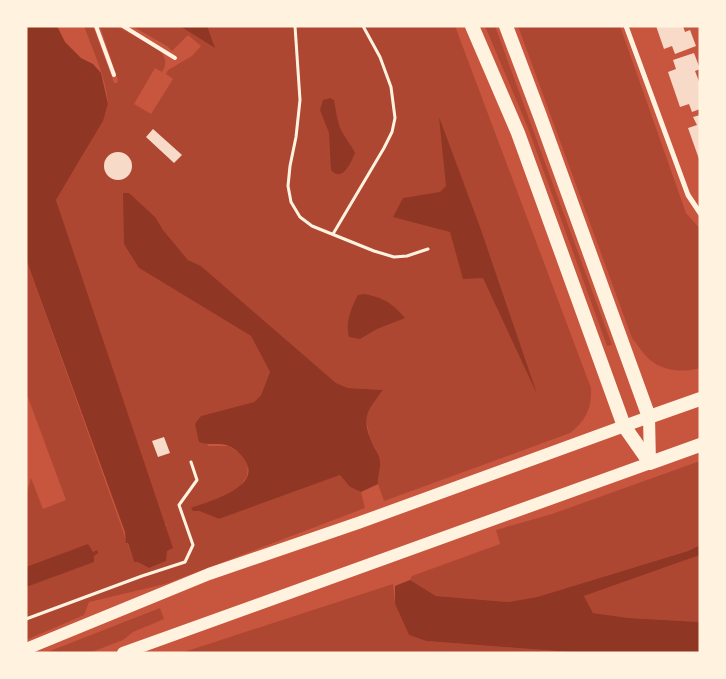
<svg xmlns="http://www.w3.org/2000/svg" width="726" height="679" viewBox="0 0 726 679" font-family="Manrope,sans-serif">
<rect width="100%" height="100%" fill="#c8553d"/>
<!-- green -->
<path fill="#ae4732" d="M84,26H93L114,83H117L118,80L100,26H116L160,50C166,58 167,64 162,72L155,68L134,104L151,114L173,79L166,74L168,70L192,56L201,46L188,35L172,51L167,46L132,26H455L591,388C592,408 586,421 570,433L384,501L378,484L377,476L380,459L371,443L366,420L367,412L382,390L348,388L336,383L201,266L188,260L163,230L156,218L139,268L251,336L270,372L261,395L254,402L201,416L208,446H229L242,455L248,464L247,476L239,488L199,511L219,519L340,475L350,487L361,492L365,508L165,584L89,602L84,615L26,640V496L31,478L43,509L66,500L26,392V259L134,562L138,561L149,568L166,561L165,526L167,525L164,524L162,519L56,200C65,184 109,116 108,103C106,77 93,51 84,26Z
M485,26H495L612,345L607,346L528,128Z
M518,26H620L686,213L700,229V368C684,373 663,371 650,360C643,354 638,345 632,338Z
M700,461V545L688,551L537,597L508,602L436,596L410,580L412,576L500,544L496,530L552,514Z
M700,555V622L629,618L593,613L584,596Z
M393,584L395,604L409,635L426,641L582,653H181Z
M160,608L164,619L133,632L123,640L89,653H45Z"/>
<!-- water -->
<path fill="#8f3625" d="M26,26H57L65,42L81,58L93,64L101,73L108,104L103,121L56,200L173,548L167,551L166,561L149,568L138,562H134L128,543H126L125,532L26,259Z
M180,26H207L215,48Z
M330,98L334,100C336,110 337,122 342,132C346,139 351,145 355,153C351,163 342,183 331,170L329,133L320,110L323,100Z
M439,117L480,227L537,394L483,278L463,279L450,232L393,217L403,198L440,192L446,186Z
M123,193H129L156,218L163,230L188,260L201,266L336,383L348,388L383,390C367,411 361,417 372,443C374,449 380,455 380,461C381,469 377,476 378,484L361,492L350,487L340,475L219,519L199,511H193L191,508C207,502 261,488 246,462C243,456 236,449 229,446C220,442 210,446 199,442L195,424L201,416L254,402L261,395L270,372L251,336L139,268L124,244Z
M364,294C384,298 391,302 405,318L377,329L360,339L349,337C345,323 351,308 358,295Z
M88,544L93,552L97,550L98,553L94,556V562L26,587V567Z
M700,545V555L584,596L593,613L629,618L700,622V653H582L426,641L409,635L395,604V586L410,580L436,596L508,602L537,597L688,551Z"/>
<!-- building -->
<path fill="#f7dbc8" d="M656,26H683L685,32L690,30L696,46L675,54L672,46L664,49Z
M694,53L700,69L695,71L700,84V109L692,112L689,104L680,107L668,72L676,69L673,60Z
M700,115V159H699L688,128L697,125L693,117Z
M153,129L182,155L174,163L146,137Z
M104 166a14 14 0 1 1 28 0a14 14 0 1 1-28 0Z
M164,437L170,453L158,457L152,441Z"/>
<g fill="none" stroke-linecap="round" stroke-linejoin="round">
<!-- path -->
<path stroke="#fff3e0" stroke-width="3" d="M295,26L300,100L296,137L290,166L288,186L291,202L300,217L312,226L374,251L394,257L407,256L428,249
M333,234L384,148L392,132L395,118L391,87L380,57L363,26
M26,619L142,576L185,562L193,545L179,505L197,480L191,462"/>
<!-- service -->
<path stroke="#fff3e0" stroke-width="4" d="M96,26L114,75
M123,26L175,58"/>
<!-- minor -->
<path stroke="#fff3e0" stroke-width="5" d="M626,26L688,195L700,213"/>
<!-- primary -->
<path stroke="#fff3e0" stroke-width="12" d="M26,649L209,574L358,523L649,417L650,463L123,653"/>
<!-- trunk -->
<path stroke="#fff3e0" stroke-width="14" d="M472,26L518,133L624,426L650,463L700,445
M506,26L540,116L649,417L700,399"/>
</g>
<!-- border -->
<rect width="726" height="679" fill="none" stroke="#fff3e0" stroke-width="55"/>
</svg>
